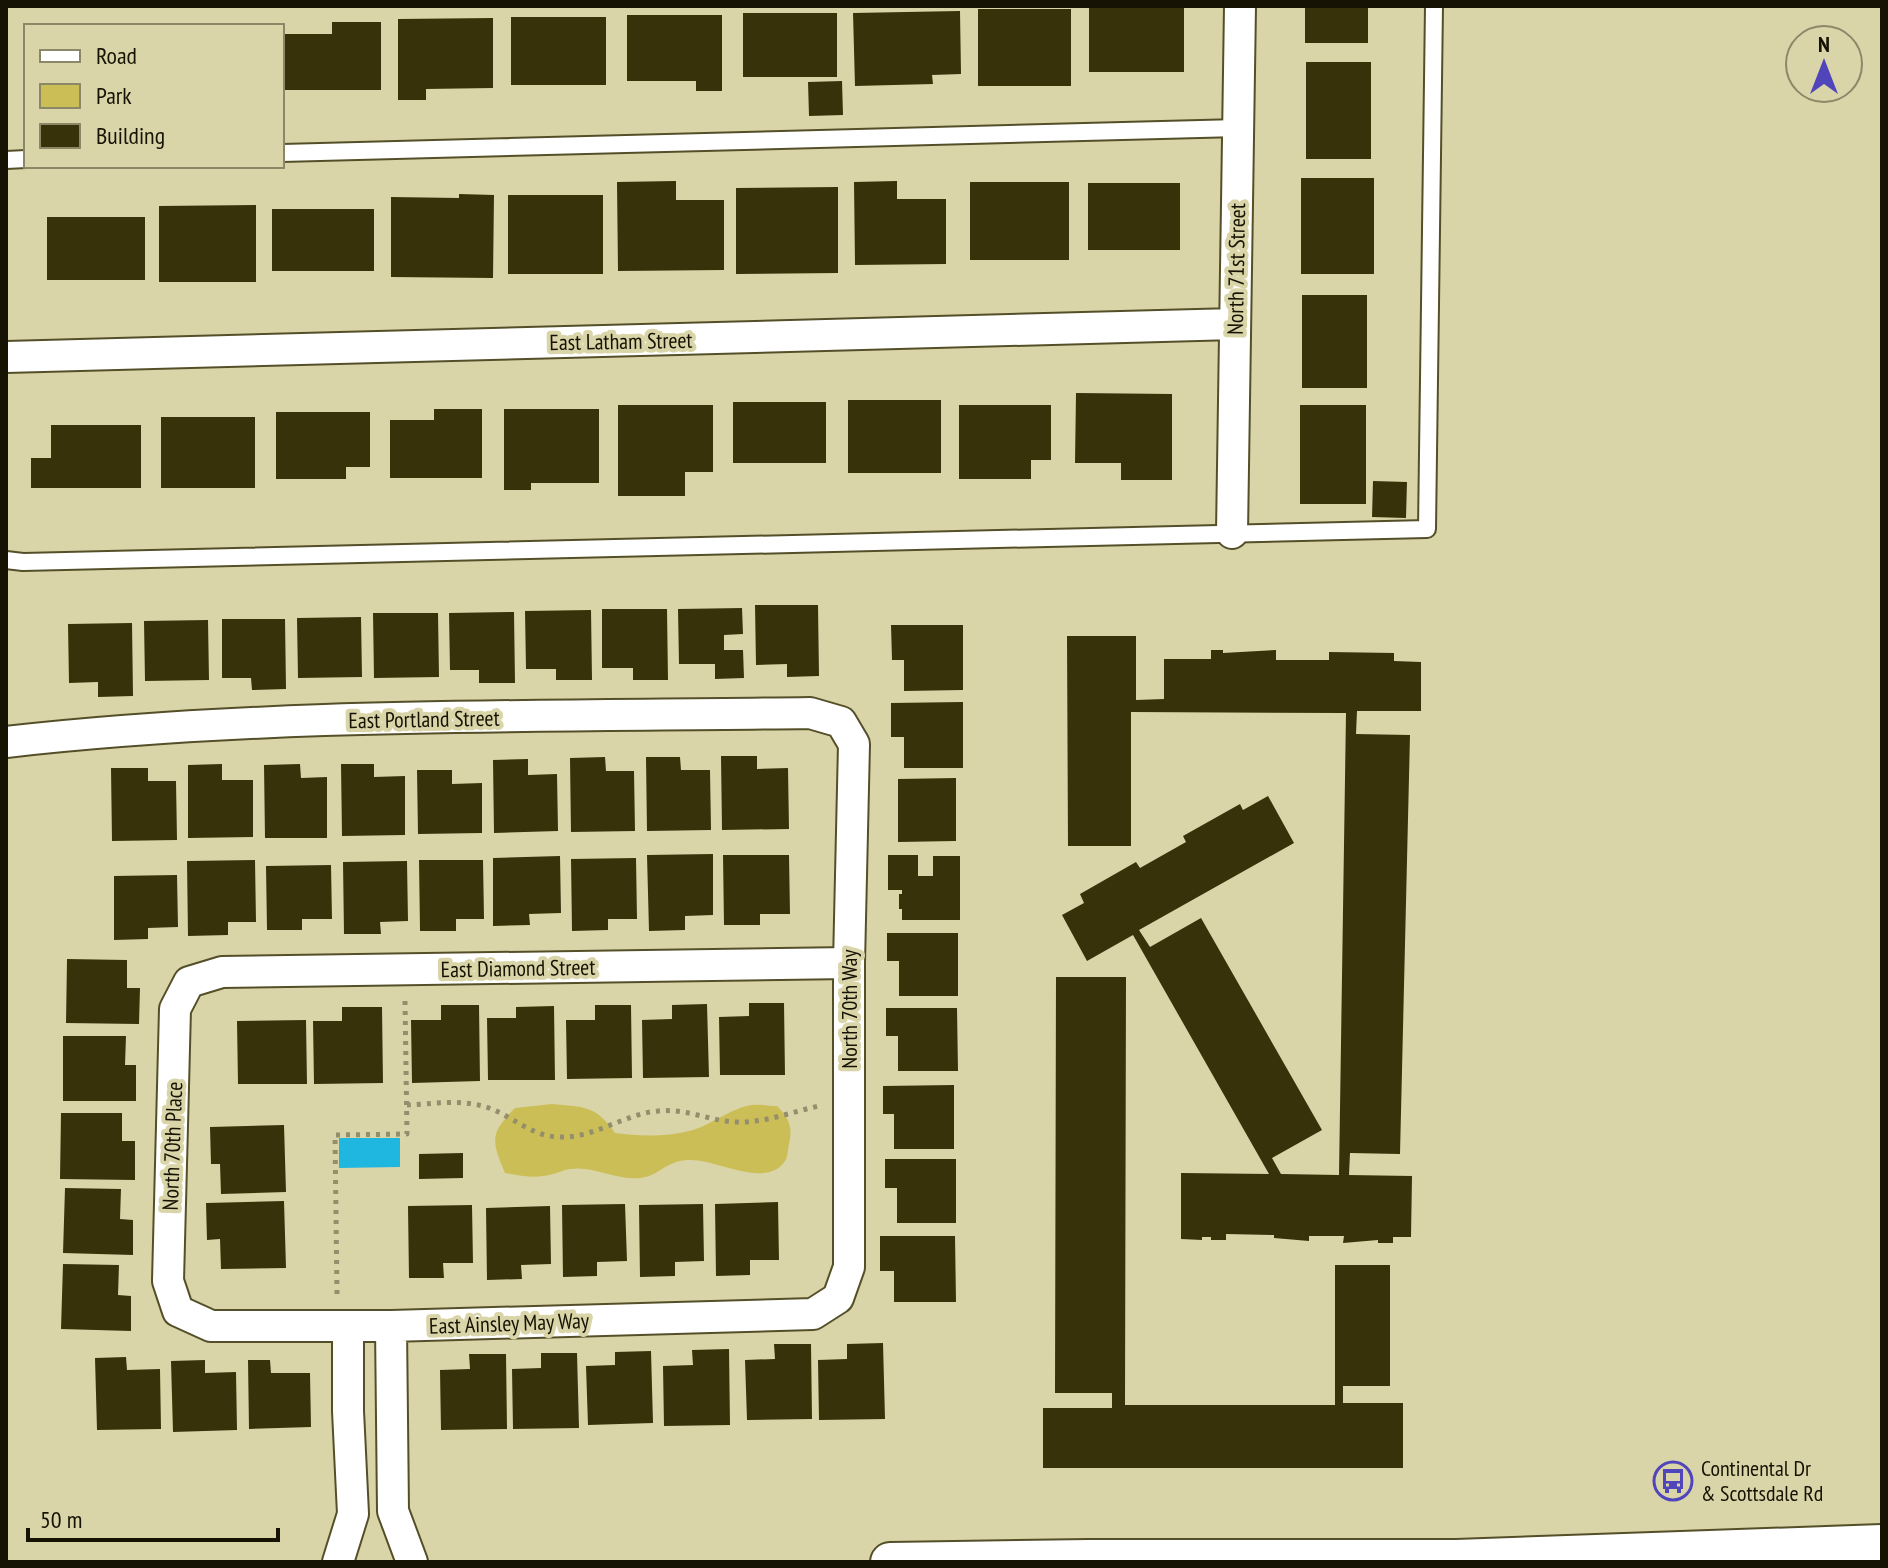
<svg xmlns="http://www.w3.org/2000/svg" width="1888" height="1568" viewBox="0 0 1888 1568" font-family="'PT Sans Narrow',sans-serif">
<rect width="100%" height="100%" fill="#dad5a9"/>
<!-- green -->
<path fill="#ccbe56" d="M552,1104C583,1107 596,1105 615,1133C639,1136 666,1137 689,1131C711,1126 730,1108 752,1105C760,1104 769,1106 777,1106C789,1118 793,1127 789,1144C788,1148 788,1157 785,1161C766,1190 716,1158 688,1160C669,1161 664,1170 649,1176C623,1185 596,1165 571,1169C565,1169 559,1173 553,1174C536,1179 522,1176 505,1173C491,1140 490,1133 515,1108Z"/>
<!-- water -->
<path fill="#1fb7df" d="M339,1138H400V1167L339,1168Z"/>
<!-- building -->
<path fill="#38320a" d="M1305,6H1368V43H1305Z
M1089,7H1184V72H1089Z
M978,9H1071V86H978Z
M960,11L961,74L932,75L933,84L855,86L853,13Z
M743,13H837V77H743Z
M627,15H722V91H696V81H627Z
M511,17H606V85H511Z
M493,18V88L426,89V100H398V19Z
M332,22H381V90H282V34H332Z
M1306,62H1371V159H1306Z
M842,81L843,115L809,116L808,82Z
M1301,178H1374V274H1301Z
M676,181V200H724V270L618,271L617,182Z
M897,181V199H946V264L855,265L854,182Z
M970,182H1069V260H970Z
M1088,183H1180V250H1088Z
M838,187V273L736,274V188Z
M459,194L494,195L493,278L391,277V197L459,198Z
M508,195H603V274H508Z
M256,205V282H159V206Z
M272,209H374V271H272Z
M47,217H145V280H47Z
M1302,295H1367V388H1302Z
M1076,393L1172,394V480H1121V463H1075Z
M848,400H941V473H848Z
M733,402H826V463H733Z
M618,405H713V472H685V496H618Z
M959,405H1051V460H1031V479H959Z
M1300,405H1366V504H1300Z
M434,409H482V478H390V420H434Z
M504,409H599V483H531V490H504Z
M276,412H370V467H346V479H276Z
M161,417H255V488H161Z
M51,425H141V488H31V458H51Z
M1373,481L1407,482L1406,518L1372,517Z
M755,605H818L819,676L787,677V664L756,665Z
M742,608L743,634L724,635V650H743L744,678L715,679V664H679L678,609Z
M602,609H667L668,680H633V668H602Z
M591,610L592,680H556V669H526L525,611Z
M514,612L515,683H479V670H450L449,613Z
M373,613H438L439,677L374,678Z
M361,617L362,677L298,678L297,618Z
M222,619H285L286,689L252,690L251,678H222Z
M208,620L209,680L145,681L144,621Z
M132,623L133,696L98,697V682L69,683L68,624Z
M891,625H963V690L904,691V660H892Z
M1067,636H1136V700L1164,699V659H1211V650H1223V653L1276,650V660H1329V652L1394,653V661L1421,662V711H1357L1356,734L1410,735L1400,1154L1350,1153L1349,1175L1412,1176L1411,1237H1393V1243H1378V1240L1343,1243L1344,1236H1309V1241L1274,1238V1235L1226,1234V1240H1211V1237H1202V1240L1181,1239V1173L1269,1174L1133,935L1087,961L1062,915L1084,903L1080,894L1136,862L1140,868L1186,842L1183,836L1240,804L1243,810L1268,796L1294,843L1139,930L1150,947L1201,918L1322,1130L1272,1158L1281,1174L1339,1175L1346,713L1131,712V846H1068Z
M963,702V768H904V737H891V703Z
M721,756H757V769L788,768L789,829L722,830Z
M605,757L606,771H634L635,831L571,832L570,758Z
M646,757H680L681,770H710L711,830L647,831Z
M528,759V775L557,774L558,831L494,833L493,760Z
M222,764V780H253V837L188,838V765Z
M300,764L301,778L327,777V838H265L264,765Z
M341,764H374V777L405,776V835L342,836Z
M111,768H148V781H176L177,840L112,841Z
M417,770H452V784L482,783V833L418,834Z
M956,778V841L898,842V779Z
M713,854V915L685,916V930L649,931L647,855Z
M723,855H789L790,914H760V925H724Z
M888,855H918V876H933V856H960V920H902V909H899V894H902V890H888Z
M560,856L561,913L529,914L530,925L493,926V858Z
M636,858L637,919H608V930L572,931L571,859Z
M255,860L256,922H228V935L188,936L187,861Z
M419,860H483L484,919H456V931H420Z
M407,861L408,921L380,922L381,934H344L343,862Z
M331,865L332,919H302V930H267L266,866Z
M177,875L178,927L148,928V939L114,940V876Z
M887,933H958V996H899V961H887Z
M67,959L127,960V988H140L139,1024L66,1023Z
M1056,977H1126L1125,1405H1335V1265H1390V1386H1343V1403H1403V1468H1043V1408H1112V1393H1055Z
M749,1003H784L785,1075H720L719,1017L749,1016Z
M707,1004L709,1077L643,1078L642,1020L672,1019V1005Z
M441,1005H479L480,1081L412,1083L411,1020H441Z
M595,1005H631L632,1078L567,1079L566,1020H595Z
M554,1006L555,1080H488L487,1018H516V1007Z
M342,1007H382L383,1083L314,1084L313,1021H342Z
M886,1008H957L958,1071H898V1036H886Z
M306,1020L307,1084H238L237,1021Z
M63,1036H126L125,1065H136V1101H63Z
M954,1085V1149H894V1114H883V1086Z
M61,1113H122V1141H135V1180L60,1179Z
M284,1125L286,1192L221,1194L220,1164H211L210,1127Z
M463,1153V1178L419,1179V1154Z
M885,1159H956V1223H897V1188H885Z
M65,1188L121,1189L120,1219L133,1220V1255L63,1253Z
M284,1201L286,1268L221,1269L220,1239L207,1240L206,1203Z
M778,1202L779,1260H750V1275L716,1276L715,1204Z
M625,1204L627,1261L597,1262V1276L563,1277L562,1205Z
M703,1204L704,1261L675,1262V1276L640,1277L639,1205Z
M472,1205L473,1263H443L444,1278H409L408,1206Z
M550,1206L551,1264L521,1265L522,1279L487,1280L486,1208Z
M880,1236H955L956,1302H894V1271H880Z
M63,1264L119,1265L118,1295L131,1296V1331L61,1329Z
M883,1343L885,1419L819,1420L818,1360L847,1359V1344Z
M774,1344H811L812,1419L747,1420L745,1360L775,1359Z
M729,1349L730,1425L664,1426L663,1366L693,1365L692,1350Z
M651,1351L653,1423L588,1425L586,1366L615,1365V1352Z
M541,1353H577L579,1428L513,1429L512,1369L541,1368Z
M469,1354H506L507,1429L441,1430L440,1370L470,1369Z
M126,1357L127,1370L160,1369L161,1429L97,1430L95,1358Z
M205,1360V1373L236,1372L237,1430L173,1432L171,1361Z
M248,1360H270L271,1373H310L311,1427L249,1429Z"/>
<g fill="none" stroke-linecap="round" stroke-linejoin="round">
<!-- service casing -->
<g stroke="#544f28" stroke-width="20">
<path id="service" d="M282,153L1239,128
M6,160L26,159
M6,560L23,562L1427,529L1434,6"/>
</g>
<!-- minor casing -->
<g stroke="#544f28" stroke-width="34">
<path id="minor" d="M6,357L1235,324
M1232,533L1240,6
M6,742C270,712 544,717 810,713L841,722L854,744L849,963V1267L838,1298L813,1314L391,1326H211L178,1311L168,1281L175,1009L189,982L222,972L849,963
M391,1326L393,1511L412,1562
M338,1562L353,1514L348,1411V1326"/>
</g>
<!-- tertiary casing -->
<g stroke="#544f28" stroke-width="42">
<path id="tertiary" d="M890,1562L1089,1559H1456L1882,1544"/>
</g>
<!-- path -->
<path stroke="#938f6d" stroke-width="5" stroke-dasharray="4 6" stroke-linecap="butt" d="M407,1105C431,1104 462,1099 486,1107C511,1115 531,1136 558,1137C594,1139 623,1114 658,1111C685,1108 710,1121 736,1122C765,1123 791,1112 819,1106
M337,1294L335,1135L407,1134L405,1000"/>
<!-- service -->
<use href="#service" stroke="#fff" stroke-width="16"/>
<!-- minor -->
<use href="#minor" stroke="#fff" stroke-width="30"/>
<!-- tertiary -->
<use href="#tertiary" stroke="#fff" stroke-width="38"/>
</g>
<!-- icons -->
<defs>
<g id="bus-ring" transform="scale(2)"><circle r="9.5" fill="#dad5a9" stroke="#5145bc" stroke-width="1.5"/><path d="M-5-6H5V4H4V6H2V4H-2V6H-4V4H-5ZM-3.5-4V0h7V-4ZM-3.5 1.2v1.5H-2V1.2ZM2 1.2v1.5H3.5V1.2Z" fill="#5145bc"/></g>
</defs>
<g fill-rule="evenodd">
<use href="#bus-ring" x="1673" y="1481"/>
</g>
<g text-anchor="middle" stroke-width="8" stroke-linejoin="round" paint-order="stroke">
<!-- street labels -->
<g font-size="22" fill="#161304" stroke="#dad5a9">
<text transform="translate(1236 269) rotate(-89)" y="8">North 71st Street</text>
<text transform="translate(621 341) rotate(-1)" y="8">East Latham Street</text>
<text transform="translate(424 719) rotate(-1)" y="8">East Portland Street</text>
<text transform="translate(518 968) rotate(-1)" y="8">East Diamond Street</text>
<text transform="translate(849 1009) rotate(-90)" y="8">North 70th Way</text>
<text transform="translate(172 1146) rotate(-88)" y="8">North 70th Place</text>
<text transform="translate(509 1323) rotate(-2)" y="8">East Ainsley May Way</text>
</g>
<!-- poi labels -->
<g font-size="22" fill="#161304" stroke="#dad5a9" text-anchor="start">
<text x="1701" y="1476">Continental Dr<tspan x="1701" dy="25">&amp; Scottsdale Rd</tspan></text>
</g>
</g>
<!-- border -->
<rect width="1888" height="1568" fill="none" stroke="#161304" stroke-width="16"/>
<!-- legend -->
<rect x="24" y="24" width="260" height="144" fill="#dad5a9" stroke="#8c8767" stroke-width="2"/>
<rect x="40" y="50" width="40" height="12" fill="#ffffff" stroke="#8c8767" stroke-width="2"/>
<text x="96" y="64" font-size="24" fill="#161304">Road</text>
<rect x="40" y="84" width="40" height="24" fill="#ccbe56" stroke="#8c8767" stroke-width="2"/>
<text x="96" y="104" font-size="24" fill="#161304">Park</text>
<rect x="40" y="124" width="40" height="24" fill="#38320a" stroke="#8c8767" stroke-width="2"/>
<text x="96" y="144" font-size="24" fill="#161304">Building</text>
<!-- north arrow -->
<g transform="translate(1824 64)"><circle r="38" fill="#dad5a9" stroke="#8c8767" stroke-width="2"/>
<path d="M0-6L14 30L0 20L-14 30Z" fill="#5145bc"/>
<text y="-12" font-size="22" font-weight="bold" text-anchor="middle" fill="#161304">N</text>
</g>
<!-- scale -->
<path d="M28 1528v12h250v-12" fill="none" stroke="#161304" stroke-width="4"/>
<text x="40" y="1528" font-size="24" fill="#161304" stroke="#dad5a9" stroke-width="6" paint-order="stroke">50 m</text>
</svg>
